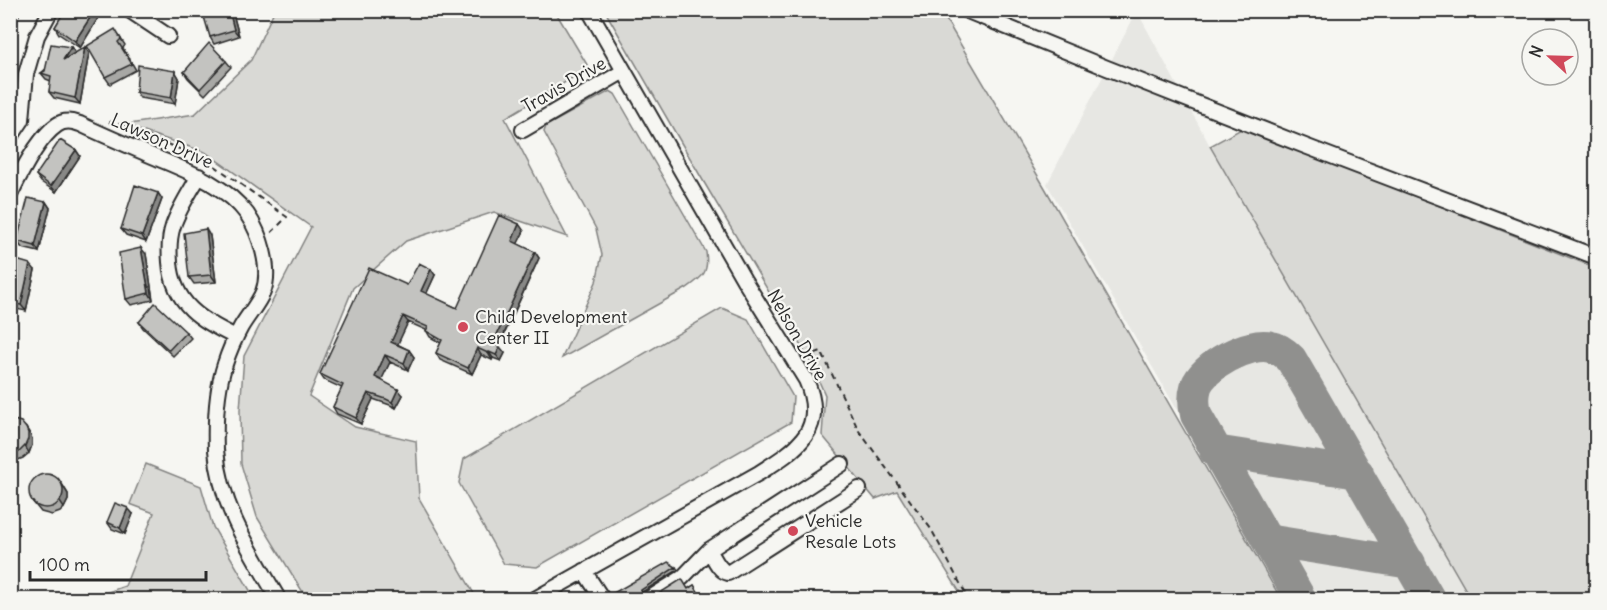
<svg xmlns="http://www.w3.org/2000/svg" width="1607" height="610" viewBox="0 0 1607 610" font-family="Delius,sans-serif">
<rect width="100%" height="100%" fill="#f6f6f2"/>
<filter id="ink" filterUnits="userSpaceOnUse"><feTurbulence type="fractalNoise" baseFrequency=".0167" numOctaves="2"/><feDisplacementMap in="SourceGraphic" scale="12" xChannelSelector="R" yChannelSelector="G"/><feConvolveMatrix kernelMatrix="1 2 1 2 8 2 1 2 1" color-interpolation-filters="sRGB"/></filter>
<g filter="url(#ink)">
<!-- built -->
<path fill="#e7e7e3" d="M1137,11L1210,146L1471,599H1286L1047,184Z"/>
<!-- green -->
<path fill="#d9d9d5" stroke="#828280" stroke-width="1.5" d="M274,11H555L589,68L505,118L567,237L494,212L406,241L353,288L309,396L355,427L416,441L419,498L477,599H307L257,517L241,464L240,410L244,356L311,227L205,152L123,125L195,114L251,60Z
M605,11H941L1045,188L1281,599H964L897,491L875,499L822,435L825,395L811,363L705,184Z
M610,91L615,94L706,252C709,273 703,277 687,288L562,358L596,282L602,255L596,229L544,132L546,126Z
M1243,128L1596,268V599H1471L1210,146Z
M722,308L748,319L793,397L791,422L537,567L504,564L459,483L464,459Z
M146,464L201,486L213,527L255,599L86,600L125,586L154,513L130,504Z"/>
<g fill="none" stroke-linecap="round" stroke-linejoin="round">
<!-- taxiway -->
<path stroke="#90908e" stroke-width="32" d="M1215,451L1358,473
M1267,540L1410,563
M1301,600L1196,415C1194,406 1193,397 1196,387C1203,366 1249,341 1271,347C1279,348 1286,354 1291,359L1430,600"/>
<!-- minor casing -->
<g stroke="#2b2b2b" stroke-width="18">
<path id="minor" d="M129,10L168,36
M965,10L1107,68L1305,146L1596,257
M523,130L624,71
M10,134L14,132L22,120L26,74L37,36L51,10
M199,176C190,192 179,208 173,226C169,238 169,250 170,262C173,304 202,321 236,337
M10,195C20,174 38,138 57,125C64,120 72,121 80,124C103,135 127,145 150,155C184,170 224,183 247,214C260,233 272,269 263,292C258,304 248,315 241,327C235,338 229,351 225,364C216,391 215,422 216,450C220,506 251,552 279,600
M709,550C714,558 719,571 728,573L859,489
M584,571L603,600
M533,600L759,473C797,449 828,430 806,380L744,280L589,10
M647,600L682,578L709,550L842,464"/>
</g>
<!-- path -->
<path stroke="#2b2b2b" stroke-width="2" stroke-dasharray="6 4.5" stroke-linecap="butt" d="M190,18L194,10
M109,123L112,121L201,158L215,166L287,217L270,234
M805,357L821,351L859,431L931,529L969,600"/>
<!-- minor -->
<use href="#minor" stroke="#f6f6f2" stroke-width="14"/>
</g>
<!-- wall -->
<path fill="#a8a8a5" stroke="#2b2b2b" stroke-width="1.5" d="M65,10H97L100,15L80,48L59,34L55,27Z
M232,10L239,36L214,44L210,37Z
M119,36L125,45L123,48L136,70L110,84L105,77Z
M71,47L75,53H89L80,104L54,98L49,92L51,81L46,79L41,73Z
M226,61L231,67L205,95L188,78L184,72Z
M175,71L179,78L175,104L140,98L136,92Z
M76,150L80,156L56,192L41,182L36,175Z
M158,193L162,199L146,242L126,235L121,229Z
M46,202L50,208L39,252L22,248L17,241Z
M524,231L517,244L535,252L539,258L499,346L505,353L501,361L493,358L492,360L481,355L472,374L440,360L436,353L441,343L430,337L426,330L408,322L397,344L409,350L414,357L408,370L390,362L381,380L403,395L396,408L390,405L373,399L361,424L337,414L333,407L342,388L324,380L320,374L407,285L435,275L426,294L457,308Z
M210,236L216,282L194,284L189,277Z
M146,254L153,300L131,305L126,299Z
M10,268L35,270L26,311L10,308Z
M139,322L186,332L191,338L173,356L143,328Z
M10,419L26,428L30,434L32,439V445L29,453L23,458L18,460L10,459Z
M62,484L68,494V500L64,508L60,512L52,515L41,512L32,501Z
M133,514L125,534L112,529L107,522Z
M676,567L678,570L642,592L638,600H610Z
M694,585L703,600H653L689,588Z"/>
<!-- shaded-wall -->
<path fill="#888886" stroke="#2b2b2b" stroke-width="1.5" d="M14,10H21L14,26L17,30L10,43V18Z
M95,10H97L100,15L80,48L75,41Z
M229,10H232L239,36L234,30Z
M71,47L76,54L63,60Z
M85,47L89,53L80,104L75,98Z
M175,71L179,78L175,104L171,98Z
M76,150L80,156L56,192L51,186Z
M158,193L162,199L146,242L142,236Z
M46,202L50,208L39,252L35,246Z
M519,224L524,231L516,247L512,241Z
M206,229L210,236L216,282L211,275Z
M141,248L146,254L153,300L149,293Z
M535,252L539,258L497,349L493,343Z
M30,264L35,270L26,311L21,305Z
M431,269L435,275L425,297L421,291Z
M403,316L408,322L396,348L391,342Z
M13,333L17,340L10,348V336Z
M500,347L505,353L501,361L496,355Z
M477,348L481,355L472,374L468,368Z
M409,350L414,357L408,370L404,363Z
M489,352L493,358L492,360L488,353Z
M385,355L390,362L380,383L375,377Z
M398,389L403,395L396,408L392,402Z
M368,393L373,399L361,424L356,418Z
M26,428L30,434L32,439V445L29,453L25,446Z
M58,478L68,494V500L64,508L60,502Z
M10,486L14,493L15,499L11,509L10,508Z
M128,508L133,514L125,534L120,528Z
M641,590L642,592L638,599L637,597Z"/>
<!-- building -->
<path fill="#c3c3c0" stroke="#2b2b2b" stroke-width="1.5" d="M10,10H14L10,18Z
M65,10H95L75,41L55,27Z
M202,10H229L234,30L210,37Z
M115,29L121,39L118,42L132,64L105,77L87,46Z
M209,43L226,61L200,89L184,72Z
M51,44L71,47L63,60L85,47L75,98L49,92L51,76L41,73L45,71Z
M138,65L175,71L171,98L136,92Z
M60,140L76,150L51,186L36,175Z
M135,185L158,193L142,236L121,229Z
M28,198L46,202L35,246L17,241Z
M499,215L519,224L512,241L535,252L493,343L500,347L496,355L489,352L488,353L477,348L468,368L436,353L442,340L426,331L428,327L403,316L391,342L409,350L404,363L385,355L375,377L398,389L392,402L386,399L368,393L356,418L333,407L343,385L320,374L369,268L407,285L419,263L431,269L421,291L457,308Z
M206,229L211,275L189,277L184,233Z
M141,248L149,293L126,299L119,253Z
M13,259L30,264L21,305L10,303V268Z
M155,303L186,332L169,350L139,322Z
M10,419L21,422L26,428L28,433V439L25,446L19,452L14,453H10Z
M29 491a17 17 0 1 1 34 0a17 17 0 1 1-34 0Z
M115,503L128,508L120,528L107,522Z
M668,562L676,567L641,590L637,597L632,600H610V595Z
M682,579L688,589L694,585L699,594L692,598V600H653L652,598Z"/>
</g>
<!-- markers -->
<g fill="#d1495b" stroke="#f6f6f2" stroke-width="2">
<circle cx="463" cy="327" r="6"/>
<circle cx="793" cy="531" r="6"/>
</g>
<g text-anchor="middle" stroke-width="4.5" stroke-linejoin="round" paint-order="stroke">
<!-- street labels -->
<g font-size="18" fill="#2b2b2b" stroke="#f6f6f2">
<text transform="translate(564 85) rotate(-30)" y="6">Travis Drive</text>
<text transform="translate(162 141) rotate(24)" y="6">Lawson Drive</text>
<text transform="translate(797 335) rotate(60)" y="6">Nelson Drive</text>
</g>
<!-- poi labels -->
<g font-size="18" fill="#2b2b2b" stroke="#f6f6f2" text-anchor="start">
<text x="475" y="323">Child Development<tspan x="475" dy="21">Center II</tspan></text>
<text x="805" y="527">Vehicle<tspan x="805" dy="21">Resale Lots</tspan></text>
</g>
</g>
<!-- margin -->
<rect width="1607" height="610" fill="none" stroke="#f6f6f2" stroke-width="36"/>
<rect x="18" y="18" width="1571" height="574" fill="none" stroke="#2b2b2b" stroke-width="2" filter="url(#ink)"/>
<!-- north arrow -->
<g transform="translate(1550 57) rotate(292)"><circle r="28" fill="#f6f6f2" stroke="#a5a5a2" stroke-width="1.5"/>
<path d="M0-4.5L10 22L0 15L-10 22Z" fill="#d1495b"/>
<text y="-9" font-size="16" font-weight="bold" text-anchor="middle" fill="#2b2b2b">N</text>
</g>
<!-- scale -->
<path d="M30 571v9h176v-9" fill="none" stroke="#2b2b2b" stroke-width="3"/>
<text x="39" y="571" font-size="18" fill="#2b2b2b" stroke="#f6f6f2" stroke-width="4.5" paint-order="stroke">100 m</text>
</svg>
